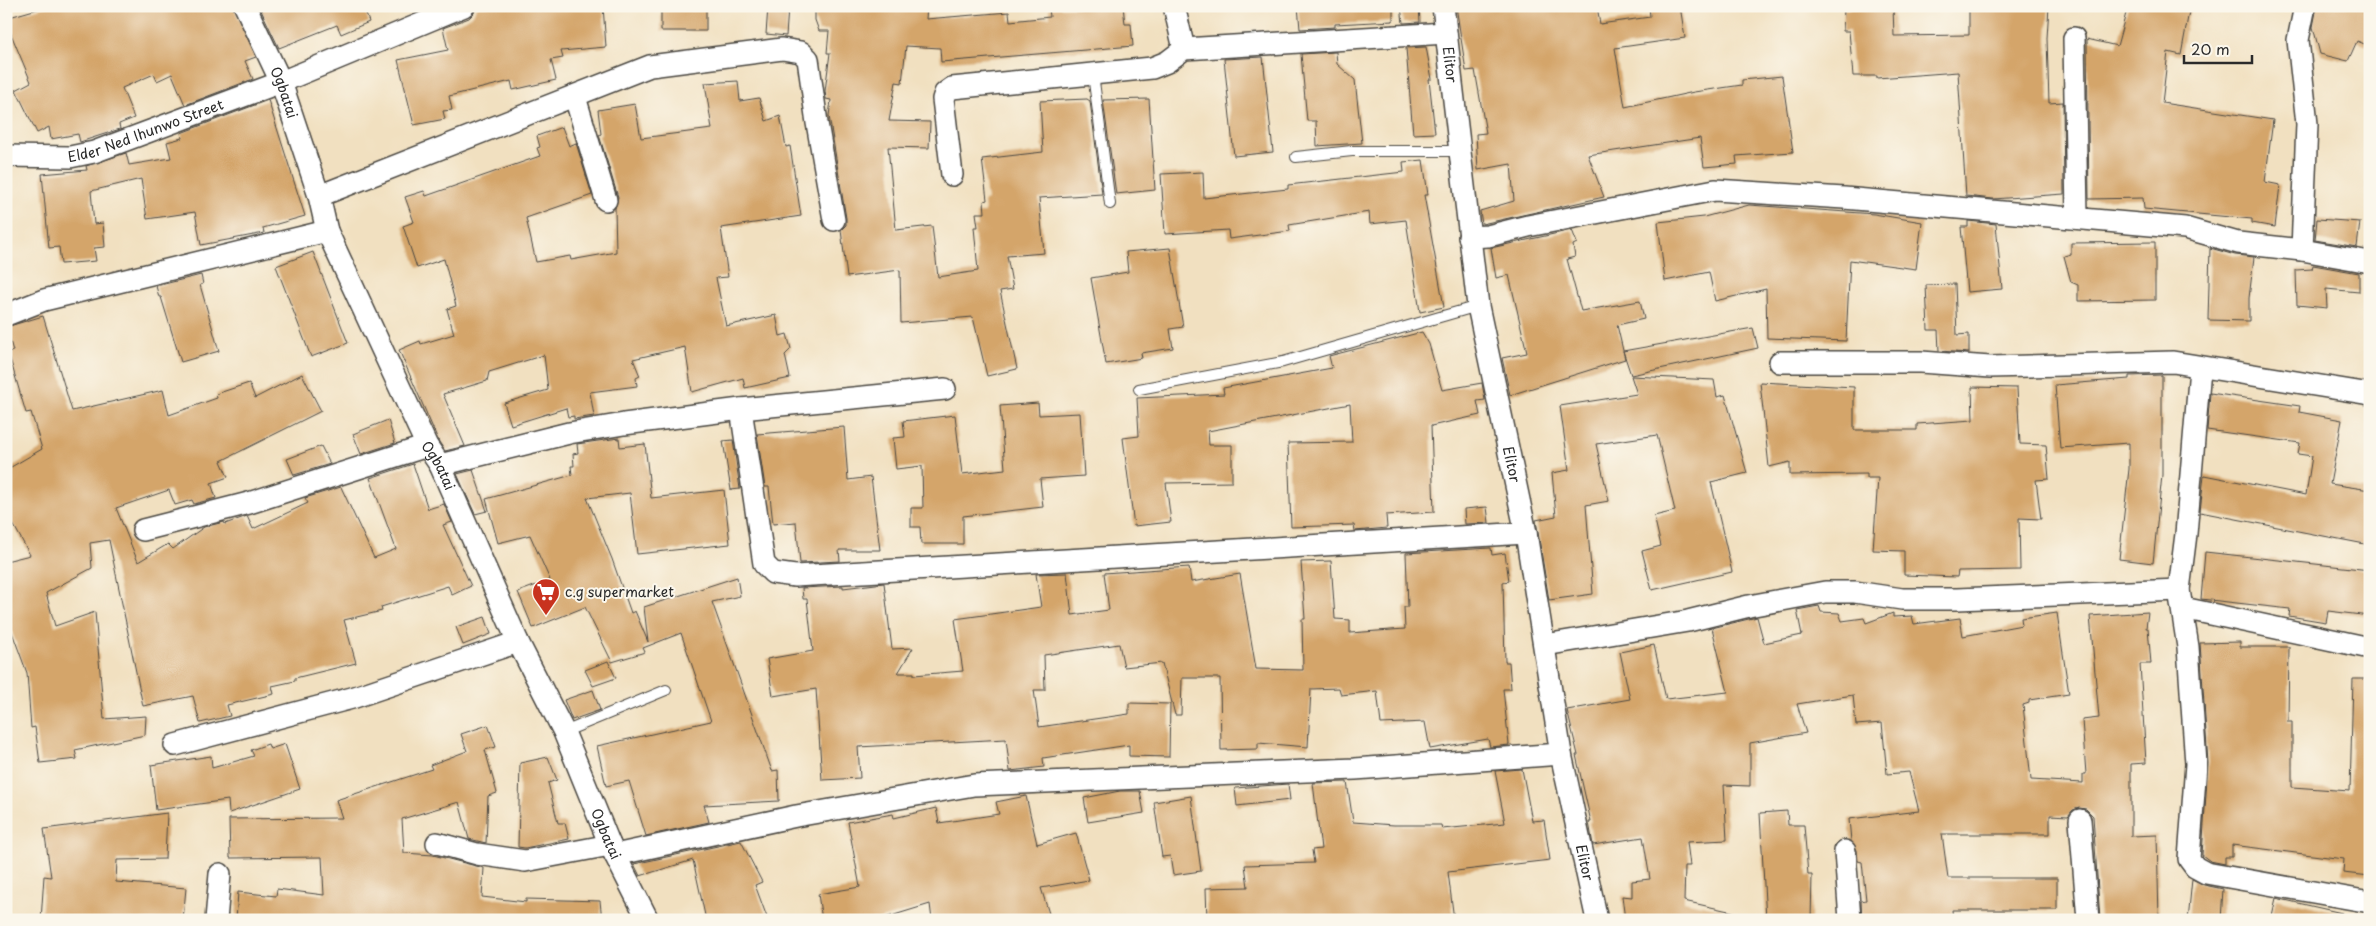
<svg xmlns="http://www.w3.org/2000/svg" width="2376" height="926" viewBox="0 0 2376 926" font-family="'Playpen Sans',sans-serif">
<rect width="100%" height="100%" fill="#fbf7ec"/>
<filter id="ink" filterUnits="userSpaceOnUse"><feTurbulence type="fractalNoise" baseFrequency=".02" numOctaves="2"/><feDisplacementMap in="SourceGraphic" scale="10" xChannelSelector="R" yChannelSelector="G"/><feConvolveMatrix kernelMatrix="1 2 1 2 8 2 1 2 1" color-interpolation-filters="sRGB"/></filter>
<filter id="wash" filterUnits="userSpaceOnUse"><feTurbulence type="fractalNoise" baseFrequency=".0096" numOctaves="4" result="noise"/><feDisplacementMap in="SourceGraphic" scale="20" xChannelSelector="R" yChannelSelector="G"/><feGaussianBlur stdDeviation="1.12" result="paint"/><feColorMatrix in="noise" values="0 0 0 0 0 0 0 0 0 0 0 0 0 0 0 0 0 1.4 0 .05"/><feComposite in="paint" operator="in"/></filter>
<g filter="url(#wash)">
<rect width="100%" height="100%" fill="#f1e0c0"/>
<g id="blocks">
<!-- building -->
<path fill="#d4a56a" d="M48,6H233L256,57L245,61L253,79L185,105L172,74L157,81L154,74L122,88L134,118L119,124L120,129L80,142L78,134L51,139L49,127L37,133L16,90L31,82L6,22V18Z
M259,6H382V7L366,14L369,22L341,34L337,25L279,48Z
M481,6H603L606,47L561,51L563,58L551,60L556,80L513,90L511,81L449,96L452,110L443,111L445,119L414,125L398,60L448,50L443,28L469,18L474,13L476,7Z
M661,6H706V31H661Z
M815,6H927L926,19L1009,12L1010,21L1050,17L1049,8L1123,6L1125,24H1131L1133,46L941,62L940,48L906,46L902,83L896,82L889,121L930,122L929,148L888,147L896,230L932,226L938,277L978,271L974,227H978L976,213H985L984,201L987,200L982,159L1043,152L1040,101L1087,99L1090,101L1102,194L1039,198L1044,253L1007,256L1013,289L1000,291L1017,369L987,376L973,317L901,323L900,270L847,277L841,230L846,225V218L829,116L831,100L826,99L825,91L830,53H827L829,31H819L815,20Z
M1298,6H1393V21L1335,24V27L1300,29Z
M1401,6H1419L1420,22L1403,23Z
M1456,6H1597L1600,24L1650,17L1649,6H1680L1685,38L1615,48L1625,107L1694,92L1742,85V80L1782,76L1793,152L1736,156L1737,164L1704,167L1700,138L1588,155L1604,197L1482,224L1480,211L1514,201L1511,164L1478,170L1476,134L1486,133L1475,70L1466,71Z
M1969,6H2049L2047,38L2049,103L2063,102L2064,194L1993,199L1966,196L1958,72L1877,78V76H1853L1849,31H1843L1844,9L1893,7L1894,36L1969,35Z
M2128,6H2190L2181,55L2168,52L2162,103L2273,120L2265,182L2280,185L2275,227L2252,223V219L2144,209L2143,198L2089,199L2087,39L2117,46Z
M2317,6H2370V35L2367,45L2357,41L2348,61L2320,54L2313,27Z
M768,7L788,8L786,36L766,34Z
M1426,47L1432,79H1429L1435,133L1413,134L1406,48Z
M1336,52L1337,64L1355,80L1362,143L1317,146L1316,121H1307L1301,54Z
M1263,57L1273,152L1234,156L1224,59Z
M738,81L740,101L759,98L766,121L780,116L786,147L790,146L801,216L721,228L728,277L716,278L726,326L776,315L780,336L787,334L791,349L785,355L790,378L745,388L743,378L692,392L685,347L633,359L640,376L636,378L637,386L590,392L594,416L574,419V416L568,417L566,408L511,425L504,403L548,390L544,355L489,372L487,381L443,394L465,446L445,451L439,442L399,350L420,341L421,344L454,334L447,309L456,306L444,259L417,268L403,226L414,222L405,197L424,191L426,196L540,156L537,148L540,147L537,136L562,127L569,146L576,143L592,195L526,218L536,262L570,256L571,260L616,252L615,208L618,197L599,135L601,134L598,110L635,104L641,138L712,129L705,83Z
M1149,99L1155,190L1116,194L1103,100Z
M268,100L305,216L263,228L264,233L201,245L195,212L147,219L141,179L91,191L94,224L103,223L105,247L94,248L96,261L61,264L59,247L49,248L42,174L87,170L86,166L126,153L129,165L171,158L167,142L182,138L181,133Z
M1423,160L1428,195H1424L1444,307L1420,312L1406,220L1370,224L1369,212L1289,225L1290,231L1229,239L1228,230L1165,234L1161,174L1203,172L1204,198L1288,189V185L1404,172L1403,162Z
M1749,205L1874,214L1922,222L1916,269L1850,260L1846,341L1767,338L1766,289L1715,301L1709,272L1665,281L1658,222L1704,217Z
M2317,219L2360,222L2357,247L2315,240Z
M1968,221L1996,224L2002,289L1967,292L1961,227H1968Z
M1572,230L1577,243L1573,245L1575,257L1567,259L1581,311L1640,301L1644,319L1617,325L1625,359L1510,395L1502,358L1527,353L1509,275L1496,278L1491,248Z
M2155,242V300L2078,301V285L2071,282L2064,256L2071,254V243Z
M1170,248L1183,327L1170,329L1173,348L1141,353L1142,358L1106,364L1091,278L1128,272L1126,252Z
M2210,248L2235,255L2254,257L2249,298V321L2208,320Z
M313,252L348,343L311,357L276,266Z
M2313,265L2359,273V292L2326,289L2327,308L2297,305L2296,270L2312,269Z
M201,275L203,284L200,285L219,351L181,362L161,297H159L156,286Z
M1955,284L1957,335L1969,334V353L1939,351L1938,330H1928L1926,285Z
M43,316L72,411L163,390L169,415L217,398L216,394L249,383L255,398L302,374L321,411L221,461L228,477L211,483L216,498L194,504L192,500L175,505L169,490L116,508L138,562L168,544L173,549L204,527L224,522L225,524L247,516L253,529L308,503L305,498L341,487L374,558L396,549L370,478L413,464L428,509L444,504L452,522L443,525L471,586L452,595L448,586L381,607L382,611L344,620L356,663L295,678V681L272,686L274,694L227,705L230,716L200,723L193,696L143,706L109,540L90,543L92,568L46,593L55,626L95,612L104,719L146,716L145,735L75,750L77,759L40,763L35,727L31,728L27,673L6,616V561L30,555L6,511V470L42,449L31,412L26,413L8,352L13,351L6,327Z
M1753,328L1758,348L1631,375L1623,351Z
M1422,332L1429,344L1442,390L1482,383L1485,400L1477,401L1480,415L1431,426L1434,512L1386,515L1387,528L1355,531L1354,525L1291,527L1288,443L1352,442L1350,404L1208,431L1209,445H1232V482L1166,483L1171,522L1134,526L1123,438L1139,436L1137,398L1224,394L1223,388L1332,368L1329,356Z
M2162,375V475L2153,563L2119,559L2129,469V443L2060,448L2055,385L2129,379V376Z
M1631,376L1714,380L1717,397L1725,395L1747,473L1711,482L1732,572L1652,590L1642,551L1661,546L1654,516L1675,511L1657,435L1596,444L1609,501L1586,505L1593,594L1549,600L1536,520L1556,516L1552,473L1569,470L1560,406L1637,394Z
M1760,382L1854,387V430H1917V424L1973,420L1972,387L2017,388L2020,444L2046,445L2049,479L2036,480L2041,519L2019,518L2020,570L1958,571L1957,577L1904,575V551L1873,550L1878,478H1867V474L1790,475V462L1769,467Z
M2210,393L2300,406L2299,412L2342,420L2330,484L2370,490V545L2200,512L2204,475L2306,495L2312,456L2298,454L2300,443L2207,430Z
M1038,403L1039,415L1080,413L1084,476L1040,479L1043,507L963,516V544H921L920,527H911V508H923L922,466L896,469L893,438L905,437L903,421L955,415L962,474L1005,469L1000,406Z
M388,420L395,443L361,454L353,434Z
M844,427L848,480L871,477L880,550H839L840,561L800,563L796,522L773,524L769,487H765L757,434Z
M619,438L620,447L645,444L651,498L724,490L730,544L637,554L630,493L587,498L612,559L631,613L635,611L648,642L644,607L737,577L740,596L712,602L772,771L778,770L779,801L704,805L709,822L646,836L629,781L606,786L597,746L711,721L681,633L643,648L645,652L612,662L585,607L533,628L518,592L550,580L530,535L498,543L486,499L572,475L571,466H574L573,454L578,453L577,444Z
M733,440L740,489L731,490L723,441Z
M321,446L330,464L294,475L287,459Z
M473,470L487,511L475,514L457,474Z
M1487,507L1489,523L1465,524L1464,509Z
M1491,548L1492,555L1505,553L1509,581L1503,582L1505,662H1509L1511,689H1503L1509,745L1490,747L1488,739L1430,749L1425,722L1381,724L1377,691L1341,695L1339,688L1311,689L1308,747L1258,743V749L1221,750L1220,678H1182L1181,715H1175L1162,663L1124,667L1119,644L1044,655L1045,690H1034L1039,727L1129,714V703L1170,704L1169,757L1129,756V745L1043,758L1044,767L1010,771L1006,739L858,747L860,778L822,780L816,689L773,696L767,659L813,651L807,599H803L802,588L843,586V588L884,583L892,649L913,648L898,673H914V675L963,671L955,619L1041,607L1036,574L1067,573L1072,615L1109,610L1104,573L1189,567L1191,582L1240,574L1256,669L1303,670L1302,619H1305L1301,562L1331,561L1335,619L1350,620V633L1405,629L1404,607H1408L1406,553Z
M2205,552L2370,570V616L2328,611L2326,622L2289,616L2290,609L2201,599Z
M1819,606L1821,612L1839,613L1842,621L1864,618L1866,623L1893,613V617L1912,616L1914,624L1960,618L1963,636L2022,625L2021,618L2057,613L2069,694L2029,700V703L2023,705L2031,780L2083,783V774H2086L2082,720L2099,718L2090,616L2148,612L2146,628H2148L2151,664H2140L2146,763L2131,764V836L2157,835L2159,920H2100L2093,816L2086,809L2079,808L2073,810L2068,816L2050,815V834H1942L1948,878H2057V910H1952L1953,920H1862L1861,901L1866,900L1862,862L1858,861L1857,850L1851,841L1849,819L1919,811L1909,772L1887,774L1882,723L1856,725L1853,695L1797,704L1806,733L1750,743V786L1724,785L1727,840L1687,842L1690,866H1685L1684,901L1733,912L1732,920H1625L1622,896L1632,897V881L1650,879L1643,837L1593,845L1589,822H1591L1576,755H1578L1567,710L1630,699L1620,652L1654,645L1666,699L1728,692L1712,628L1757,617L1764,643L1802,635L1797,610Z
M485,617L491,634L463,645L456,627Z
M2240,642V647H2289L2288,722H2292V787L2350,791L2353,679H2370V876L2343,873L2344,859L2232,845V857H2225V864L2210,861L2202,855L2208,763L2200,643Z
M608,661L616,678L593,686L585,670Z
M593,690L600,710L572,720L564,700Z
M488,725L496,747L485,750L497,793L488,796L486,843L469,839L459,802L402,819L404,853L433,855L484,868L482,897L526,902V899L600,901L602,920H236L238,892L276,896L277,889L324,895L322,857L230,858L229,819L342,818L336,800L432,769L430,765L467,751L461,734Z
M268,744L270,749L285,744L300,789L229,813L228,800L156,810L151,765L211,756L212,768L254,756L251,750Z
M548,757L557,780L548,783L558,823H565L569,839L525,848L518,847L520,763Z
M1522,769L1532,821L1544,820L1550,860L1448,872L1454,920H1207L1206,888L1248,887L1245,865L1314,863L1312,850L1321,849L1313,783L1347,782L1353,822L1394,825H1441L1442,829L1505,823L1495,771Z
M1288,784L1290,800L1237,806L1235,788Z
M1120,791H1140L1144,813L1088,822L1084,798Z
M1026,796L1037,844L1076,833L1089,880L1041,888L1051,920H932L930,904L878,920H822L818,894L860,887L848,822L893,814L894,818L936,808L939,823L999,814L996,802Z
M1191,796L1201,871L1173,875L1170,856L1162,857L1154,802Z
M1787,811L1788,825H1804L1808,875H1812L1811,920H1766L1760,813Z
M167,813L165,859L117,860L116,882L186,888L183,920H41L44,876L51,877L44,829Z
M741,841L762,882L755,885L768,920H706L693,860L640,876L634,864Z
M2192,879L2204,885L2223,889L2221,920H2188Z
M2276,898L2342,913L2341,920H2271Z"/>
</g>
</g>
<g filter="url(#ink)">
<use href="#blocks" fill-opacity="0" stroke="#494641" stroke-width="1"/>
<g fill="none" stroke-linecap="round" stroke-linejoin="round">
<!-- service casing -->
<g stroke="#494641" stroke-width="12">
<path id="service" d="M1093,74L1110,204
M1296,157L1352,151H1460
M1139,389L1283,362L1478,306
M564,732L666,690"/>
</g>
<!-- minor casing -->
<g stroke="#494641" stroke-width="24">
<g id="minor">
<path id="s1" d="M245,6L281,82L319,196L327,231L427,446L440,465L518,642L564,732L610,845L648,920"/>
<path d="M1174,6L1184,49"/>
<path id="s2" d="M1443,6L1478,306L1526,533L1561,754L1597,920"/>
<path d="M2074,38L2077,217"/>
<path d="M575,97L606,200"/>
<path id="s3" d="M6,156L70,157L94,152L281,82L464,6"/>
<path d="M952,175L943,99L945,93L952,88L1152,68L1167,62L1184,49L1446,33"/>
<path d="M319,196L650,66L782,49L801,52L808,59L817,123L834,220"/>
<path d="M1469,237L1488,236L1528,226L1715,190L1844,198L2185,228L2238,243L2302,250L2370,262"/>
<path d="M2302,250L2307,124L2298,40L2305,6"/>
<path d="M6,315L44,300L327,231"/>
<path d="M1780,362H1921L1990,367L2173,362L2370,394"/>
<path d="M2200,368L2186,534L2179,590L2188,647L2196,764L2189,859L2195,867L2206,873L2370,902"/>
<path d="M741,409L764,564L773,573L795,576L1526,533"/>
<path d="M440,465L569,433L624,424L741,409L945,389"/>
<path d="M143,530L249,503L427,446"/>
<path d="M2183,608L2370,648"/>
<path d="M1545,645L1688,621L1749,606L1825,592H1855L1902,599H1957L2179,590"/>
<path d="M175,745L352,698L518,642"/>
<path d="M2080,820L2088,920"/>
<path d="M437,843L477,854L525,861L610,845"/>
<path d="M1845,851L1850,920"/>
<path d="M615,855L796,816L974,785L1355,769L1561,754"/>
<path d="M216,920L220,874"/>
</g>
</g>
<!-- service -->
<use href="#service" stroke="#fff" stroke-width="10"/>
<!-- minor -->
<use href="#minor" stroke="#fff" stroke-width="21"/>
</g>
</g>
<!-- icons -->
<defs>
<g id="supermarket-pin" transform="scale(1.4375)"><path d="M0 17L-7.5 6A9.5 9.5 0 1 1 7.5 6Z" fill="#c8321e" stroke="#fbf7ec"/><path d="M-6-5.5h2.5l.6 2H6L4.5 2H-2.5L-4.4-4H-6ZM-1.5 3.2a1.3 1.3 0 1 0 .1 0ZM3 3.2a1.3 1.3 0 1 0 .1 0Z" fill="#fff"/></g>
</defs>
<g fill-rule="evenodd">
<use href="#supermarket-pin" x="546" y="592"/>
</g>
<g text-anchor="middle" stroke-width="4" stroke-linejoin="round" paint-order="stroke">
<!-- street labels -->
<g font-size="14" fill="#2b2b2b" stroke="#fbf7ec">
<text dy="5" stroke="none"><textPath href="#s2" startOffset="59">Elitor</textPath></text>
<text dy="5" stroke="none"><textPath href="#s1" startOffset="95">Ogbatai</textPath></text>
<text dy="5" stroke="none"><textPath href="#s3" startOffset="144">Elder Ned Ihunwo Street</textPath></text>
<text dy="5" stroke="none"><textPath href="#s2" startOffset="464">Elitor</textPath></text>
<text dy="5" stroke="none"><textPath href="#s1" startOffset="500">Ogbatai</textPath></text>
<text dy="5" stroke="none"><textPath href="#s1" startOffset="905">Ogbatai</textPath></text>
<text dy="5" stroke="none"><textPath href="#s2" startOffset="869">Elitor</textPath></text>
</g>
<!-- poi labels -->
<g font-size="14" fill="#2b2b2b" stroke="#fbf7ec" text-anchor="start">
<text x="565" y="597">c.g supermarket</text>
</g>
</g>
<!-- margin -->
<rect width="2376" height="926" fill="none" stroke="#fbf7ec" stroke-width="25"/>
<!-- scale -->
<path d="M2184 55v8h68v-8" fill="none" stroke="#2b2b2b" stroke-width="2.5"/>
<text x="2191" y="55" font-size="15" fill="#2b2b2b" stroke="#fbf7ec" stroke-width="4" paint-order="stroke">20 m</text>
</svg>
